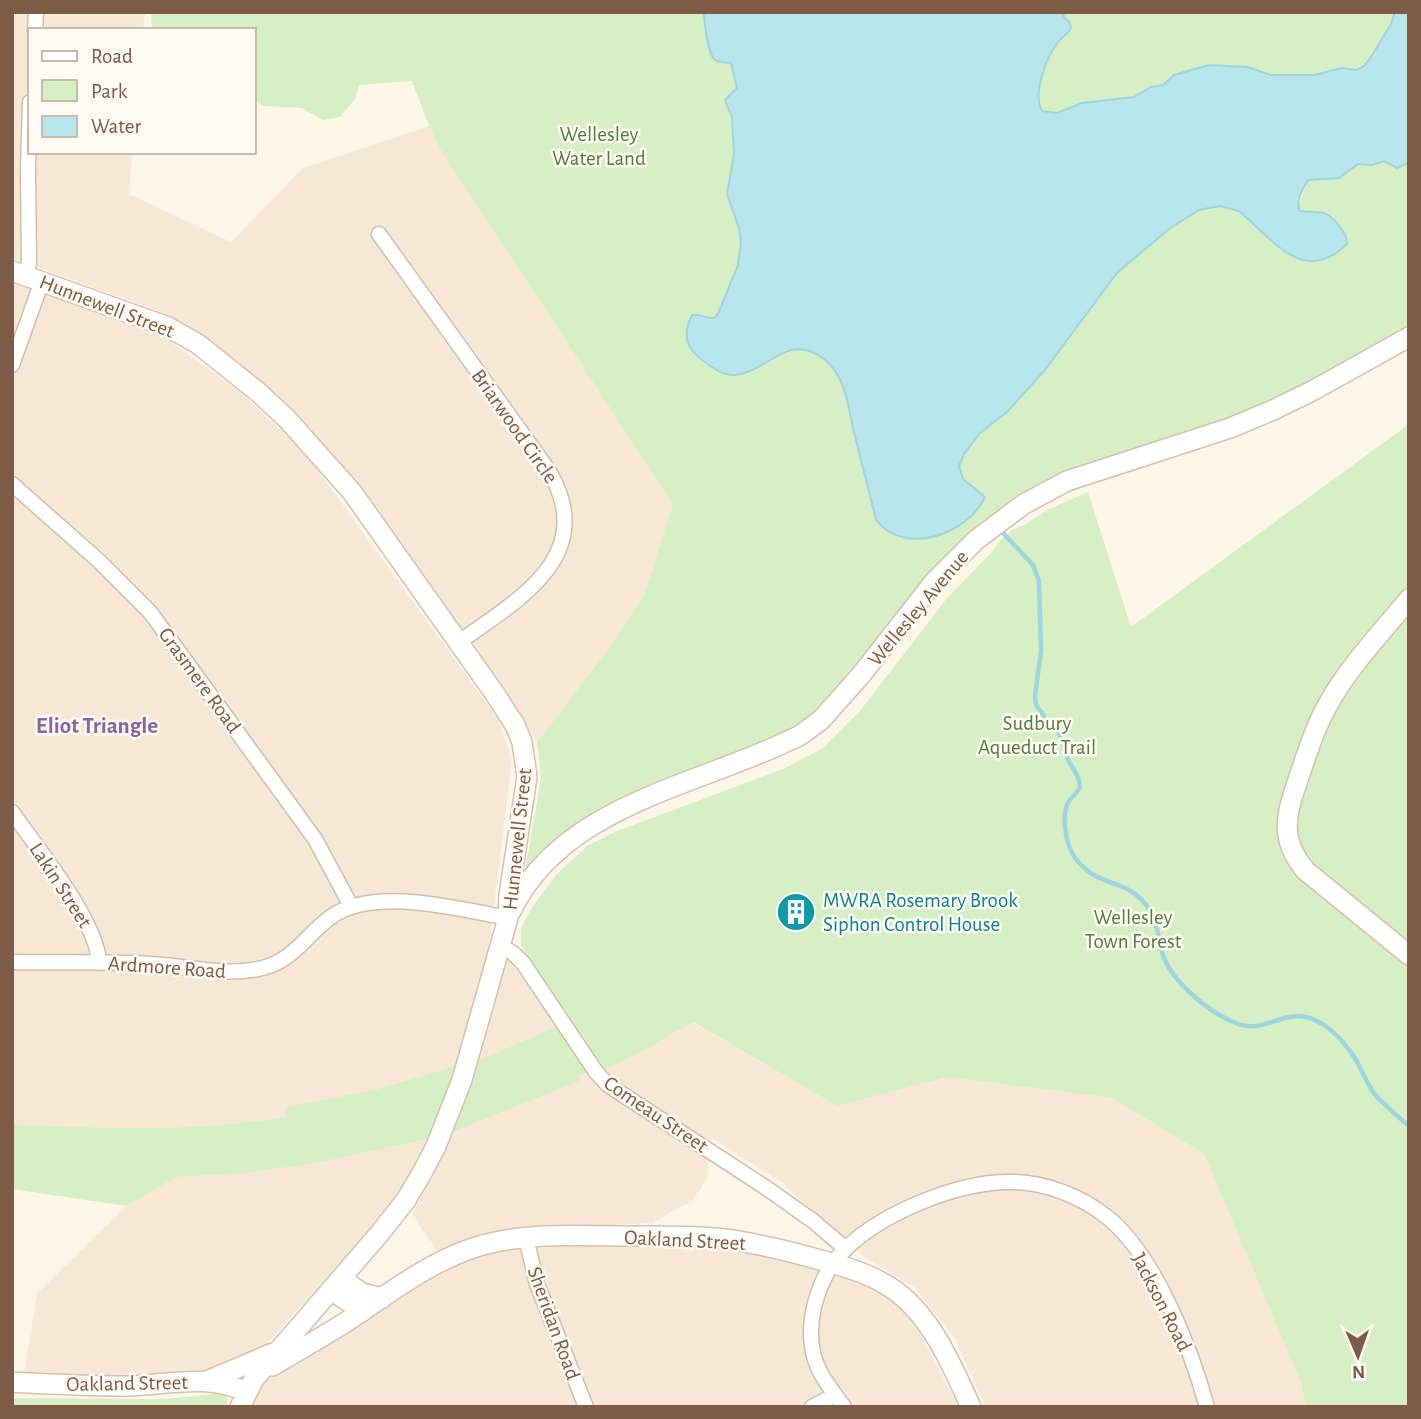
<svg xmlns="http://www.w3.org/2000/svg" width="1421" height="1419" viewBox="0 0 1421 1419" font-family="'Alegreya Sans',sans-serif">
<rect width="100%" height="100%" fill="#fff6e9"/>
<!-- residential -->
<path fill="#f7e8d6" d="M12,12H145L143,30H30V152H132L129,194L231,242L303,168L429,126L440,149L673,504L643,598L610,647L537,742L455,619L314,434L252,373L190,327L155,310L12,258Z
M12,281L167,339L240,392L306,454L498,719L512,761L489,947L456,1066L374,1090L332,1099L285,1117L237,1125L123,1130L12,1124Z
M508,959L517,963L558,1026L479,1060Z
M692,1022L837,1106L948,1077L1112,1098L1204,1154L1301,1383L1306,1407H986L954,1338L915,1288L864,1257L781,1182L711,1138L707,1179L693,1200L652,1223L508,1231L439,1254L412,1214L440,1163L453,1132L580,1080L576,1077L603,1070L666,1038Z
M428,1139L394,1203L264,1347L211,1372L158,1379L24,1374L37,1293L126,1206L177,1177L244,1173L312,1164Z
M557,1243L678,1245L779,1258L859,1281L892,1296L917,1328L959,1407H246L267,1378L335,1339L408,1290L480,1255Z"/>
<!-- green -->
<path fill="#d6efc5" d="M151,12H704C704,30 707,48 718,62L731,63L737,88L725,100C731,118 736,138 734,158C732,169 728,180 728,190C728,203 735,213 739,226C747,257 729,287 718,314L714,318L705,316L687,325C687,340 689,353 703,362C712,367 721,375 731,376C765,376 787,329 824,359C847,377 848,411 855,437C862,465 869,492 876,520L891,533L944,534L955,529L981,506C975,496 957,475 959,465C964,441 988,430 1004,414C1029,387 1053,359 1076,330C1093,307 1107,282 1128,262C1146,245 1181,214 1205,208C1260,194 1271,275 1329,258L1342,229L1333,216L1327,213L1300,211L1298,208L1308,180L1339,178L1358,164L1384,161L1393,167L1409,163V326L1297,387L994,523L824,719L621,806L525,872L541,778L537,742L610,647L643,598L673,504L440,149L429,126L412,81L359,85L355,99L340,117L323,120L302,108L262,106L254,99V30H152Z
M1063,12H1395L1391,24L1371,57L1364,66L1357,70L1349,68L1315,75H1271L1247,67L1208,65L1174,75L1163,85L1151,87L1134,97L1082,103L1057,113H1046C1026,101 1050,46 1065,37Z
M1409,424V585L1348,659L1282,800L1277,826L1279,842L1285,857L1300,877L1409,967V1407H1306L1301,1383L1204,1154L1112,1098L948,1077L837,1106L693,1022L639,1053L603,1070L521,946V928L532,907L557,874L587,846L617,831L783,769L823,748L860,711L947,598L990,554L1000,541L1012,530L1026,524L1049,509L1088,492L1131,627Z
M1409,612V944L1318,870L1304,855L1297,837V812L1326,728L1353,681Z
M558,1026L587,1073L577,1077L581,1080L453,1132L479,1060Z
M456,1066L443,1107L428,1139L312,1164L244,1173L177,1177L126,1206L12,1189V1124C104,1129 194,1132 285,1117L287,1107L374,1090Z
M223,1393L228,1398L226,1407H12V1398L165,1399Z"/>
<!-- water -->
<path fill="#bae5ec" stroke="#9fd5df" stroke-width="2" d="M704,12H1063L1064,17L1070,23L1071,28C1068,34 1063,36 1059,41C1047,55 1032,93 1042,111L1057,113L1082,103L1134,97L1151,87L1163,85L1174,75L1209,65L1247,67L1271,75H1315L1341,68L1357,70L1364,66L1371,57L1391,24L1395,12H1409V163L1397,168L1384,161L1372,165L1358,164L1339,178L1308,180C1303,189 1295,201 1300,211C1319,214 1325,208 1337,223C1342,231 1347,233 1347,244C1303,287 1273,239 1239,211L1220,206L1199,210L1170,228L1117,273L1044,371L1007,412L980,433L964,454L959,466L963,479L985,497C968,534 905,557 876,520C869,490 861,461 854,432C848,407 846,376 824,359C789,331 768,371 736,375C726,376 720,372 712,367C691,354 679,341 692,315C700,313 706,319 714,318L718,314L738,265L741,243L739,228L727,194L734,154L732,118L725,100L737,88L731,63C726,62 718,63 714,59C708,53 704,22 704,12Z"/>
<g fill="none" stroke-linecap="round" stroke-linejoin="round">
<!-- stream -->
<path stroke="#9fd5df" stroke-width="4.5" d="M1004,534L1033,565L1039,581L1041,651L1035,696L1036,705L1044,716
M1058,732C1064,740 1063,748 1067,757C1070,766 1080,775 1080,786C1079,793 1071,796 1068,803C1061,817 1066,847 1076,859C1097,887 1121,878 1142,900C1156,915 1157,929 1161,948C1167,979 1209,1013 1238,1024C1268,1035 1288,1001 1324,1025C1336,1033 1349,1048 1356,1060C1363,1072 1368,1087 1377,1097C1387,1107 1398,1117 1409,1126"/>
<!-- street casing -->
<g stroke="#d3bdac" stroke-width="17">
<path id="street" d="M35,30L36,12
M379,234L549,471C599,556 518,600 459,642
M26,275L29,263L28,168L30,102
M12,365L42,281
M12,484L99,561L150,612L315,839L351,906
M12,812C37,848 98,922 99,963
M501,946L513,953L523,963L596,1072L608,1085L765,1187L813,1221L846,1249
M12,962C59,963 105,961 151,964C188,966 221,976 258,969C294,962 304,936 331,917C374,886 458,909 508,918
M526,1238L537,1284L586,1407
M812,1407L835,1395
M844,1407C832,1390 817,1373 813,1352C806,1321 818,1281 838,1257C874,1215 959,1180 1014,1182C1046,1183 1081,1196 1107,1217C1155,1255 1191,1349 1207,1407"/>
</g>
<!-- secondary casing -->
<g stroke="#d9bfac" stroke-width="22">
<path id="secondary" d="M12,271L168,327L198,344L258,392L287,419L352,492L495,694L515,725L522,742L527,777L509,895L508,918L462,1080L436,1146L422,1173L406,1200L380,1233L254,1379L240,1407
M1409,599C1382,632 1351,664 1330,701C1317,723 1309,747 1301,771C1288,810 1276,836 1306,871L1409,955
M511,911C560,810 684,788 777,746L799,736L821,720L861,675L934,582L976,540L1024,504L1067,481L1230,428L1273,410L1314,390L1409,337
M342,1279L362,1293L382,1298
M332,1291L363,1311
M272,1366C298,1351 324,1336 349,1320C388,1294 428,1263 473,1248C518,1233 568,1235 615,1236C648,1236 682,1235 716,1238C753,1242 789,1251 824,1261C850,1268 876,1276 897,1292C933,1319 953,1368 971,1407
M207,1381L273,1353
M12,1382C51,1384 89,1386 127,1386C167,1385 209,1373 246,1392"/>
</g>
<!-- street -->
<use href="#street" stroke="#fff" stroke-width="14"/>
<!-- secondary -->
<use href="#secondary" stroke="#fff" stroke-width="19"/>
</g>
<!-- icons -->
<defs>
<g id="building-disc" transform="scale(2.0125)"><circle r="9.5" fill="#0f9aa8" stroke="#fffaf2"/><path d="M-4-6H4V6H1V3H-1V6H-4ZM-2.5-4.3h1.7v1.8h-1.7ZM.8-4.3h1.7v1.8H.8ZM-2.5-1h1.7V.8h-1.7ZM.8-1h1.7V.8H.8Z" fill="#fff"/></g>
</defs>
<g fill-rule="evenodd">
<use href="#building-disc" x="796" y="912"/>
</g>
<g text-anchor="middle" stroke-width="5" stroke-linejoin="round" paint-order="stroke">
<!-- park labels -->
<g font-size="21" fill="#507e3c" stroke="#fffaf2">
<text x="599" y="141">Wellesley<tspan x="599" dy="24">Water Land</tspan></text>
<text x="1037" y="730">Sudbury<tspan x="1037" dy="24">Aqueduct Trail</tspan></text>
<text x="1133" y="924">Wellesley<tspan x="1133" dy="24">Town Forest</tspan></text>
</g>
<!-- street labels -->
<g font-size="21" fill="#7d5b48" stroke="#fffaf2">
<text transform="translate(107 306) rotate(21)" y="7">Hunnewell Street</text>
<text transform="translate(515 426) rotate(55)" y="7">Briarwood Circle</text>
<text transform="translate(918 608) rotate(-50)" y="7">Wellesley Avenue</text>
<text transform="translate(200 680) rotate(54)" y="7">Grasmere Road</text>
<text transform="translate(517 839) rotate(-84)" y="7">Hunnewell Street</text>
<text transform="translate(61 885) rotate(57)" y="7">Lakin Street</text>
<text transform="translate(167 967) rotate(4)" y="7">Ardmore Road</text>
<text transform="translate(656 1114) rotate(34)" y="7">Comeau Street</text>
<text transform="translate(685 1240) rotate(3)" y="7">Oakland Street</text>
<text transform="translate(1162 1302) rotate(63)" y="7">Jackson Road</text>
<text transform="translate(554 1323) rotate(70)" y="7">Sheridan Road</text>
<text transform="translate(127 1383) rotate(-1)" y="7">Oakland Street</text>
</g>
<!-- culture labels -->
<g font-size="21" fill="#0d838f" stroke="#fffaf2" text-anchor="start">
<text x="823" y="907">MWRA Rosemary Brook<tspan x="823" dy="24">Siphon Control House</tspan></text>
</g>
<!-- neighbourhood labels -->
<g font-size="23" font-weight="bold" fill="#8b65a0" stroke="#fffaf2">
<text x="97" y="733">Eliot Triangle</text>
</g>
</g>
<!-- border -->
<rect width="1421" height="1419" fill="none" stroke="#7d5b48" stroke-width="28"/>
<!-- legend -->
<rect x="28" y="28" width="228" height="126" fill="#fffaf2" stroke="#cbbaae" stroke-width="2"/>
<rect x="42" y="51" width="35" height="10" fill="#ffffff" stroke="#cbbaae" stroke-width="2"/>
<text x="91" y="63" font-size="21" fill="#7d5b48">Road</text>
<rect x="42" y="80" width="35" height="21" fill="#d6efc5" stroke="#cbbaae" stroke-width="2"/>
<text x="91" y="98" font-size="21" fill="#7d5b48">Park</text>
<rect x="42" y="116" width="35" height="21" fill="#bae5ec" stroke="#cbbaae" stroke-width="2"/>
<text x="91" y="133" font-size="21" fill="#7d5b48">Water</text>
<!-- north arrow -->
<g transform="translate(1358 1356) rotate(178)" stroke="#fffaf2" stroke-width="5" paint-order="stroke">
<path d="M0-5L12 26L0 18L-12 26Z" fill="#7d5b48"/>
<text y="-10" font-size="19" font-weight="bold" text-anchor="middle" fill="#7d5b48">N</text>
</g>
</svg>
